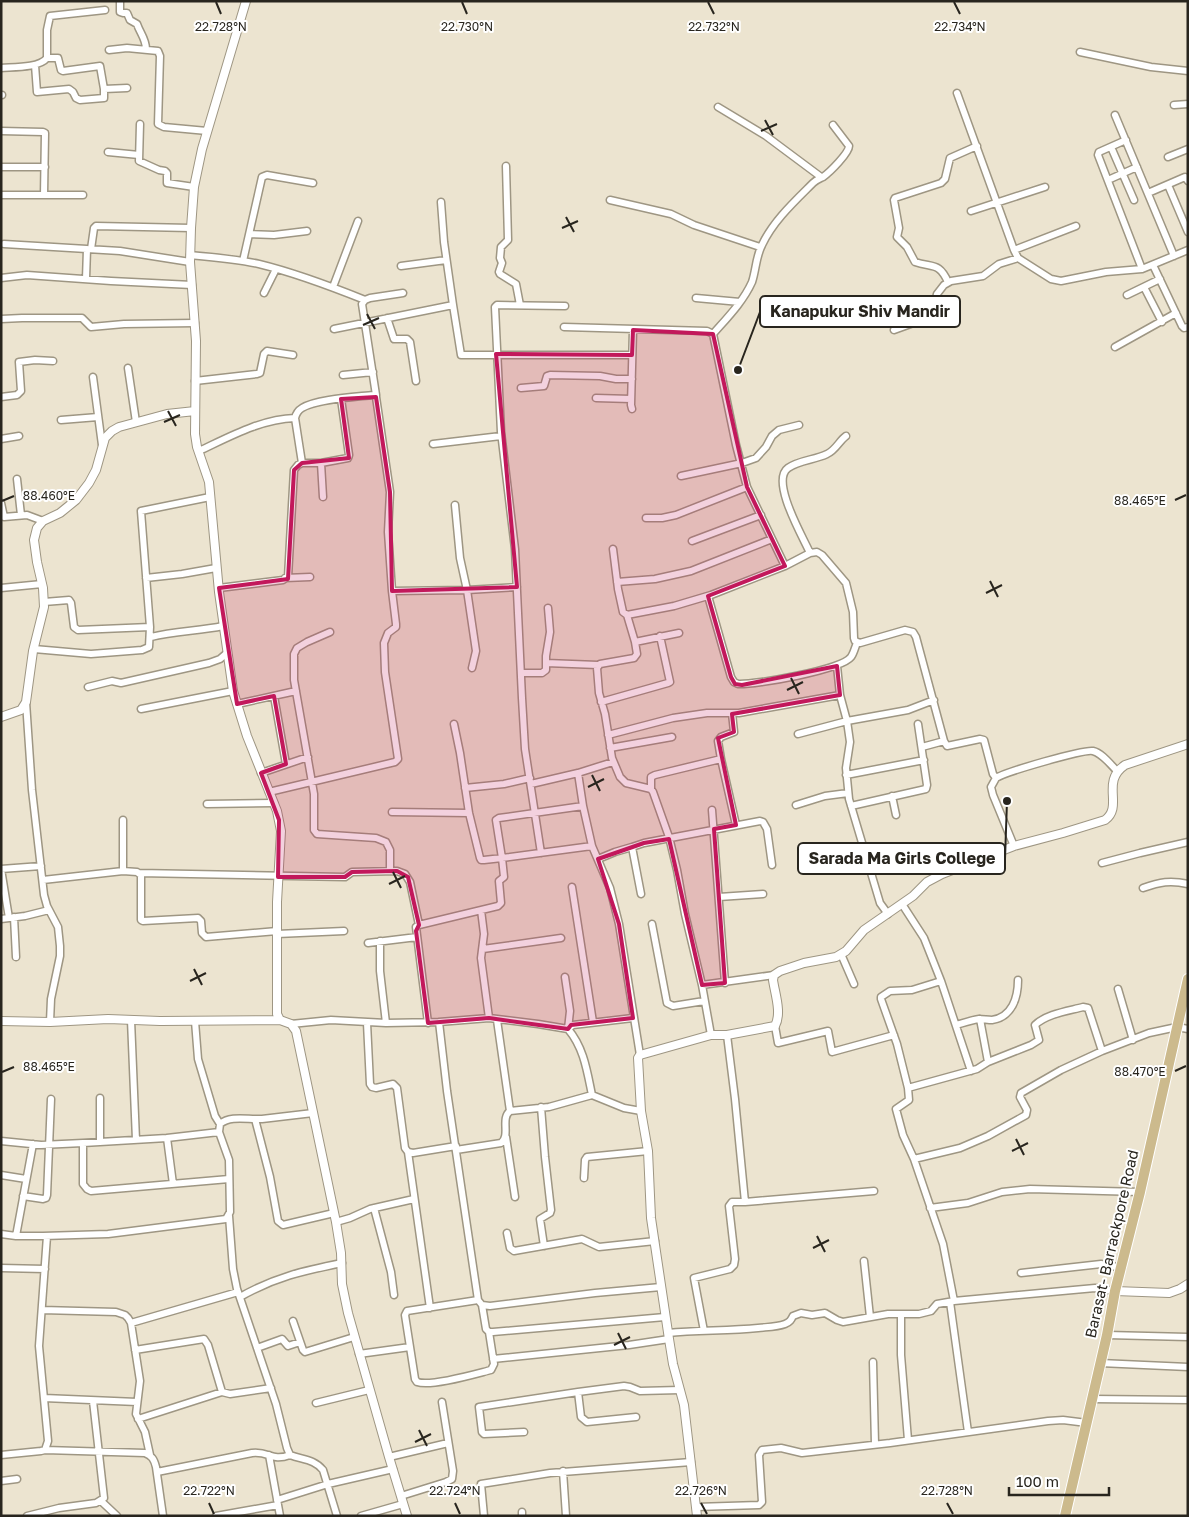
<svg xmlns="http://www.w3.org/2000/svg" width="1189" height="1517" viewBox="0 0 1189 1517" font-family="'Golos Text',sans-serif">
<rect width="100%" height="100%" fill="#ece4d0"/>
<g fill="none" stroke-linecap="round" stroke-linejoin="round">
<!-- minor casing -->
<g stroke="#9e9683" stroke-width="9">
<path id="minor" d="M120,1V12L123,13H127L130,20L137,24C140,33 146,39 146,49
M109,50L127,48L158,51L160,56L158,124L164,127L207,131
M1080,52L1151,67L1188,71
M47,58H58L61,70L63,71L100,66L104,89L127,88
M35,65L37,92L69,89L73,92L76,98L80,100L104,98V89
M1,68C14,67 39,68 47,58V30L50,16L105,10
M957,93L1014,250L1018,258L1051,279L1061,281L1106,272L1142,269L1188,250
M1,95H2
M1174,105L1188,104
M718,107L766,136L821,177
M1115,115L1174,256
M140,124L139,161L159,170L165,171L167,173V183L194,187
M1,131L43,132L45,133L44,195
M1126,140L1099,152L1098,155L1142,269
M1111,147L1134,200
M108,152L139,155
M1168,157L1188,149
M506,166L508,240L501,247L500,258L502,263L499,272L500,274L516,284L520,305
M1,167H45
M1108,180L1137,167
M1168,185L1188,232
M1148,193L1185,177L1188,181
M1,195H83
M610,200L671,214L694,225L760,247
M971,211L1045,187
M250,234L274,235L307,231
M4,244L120,251L190,262
M91,249L94,228L96,226L191,228
M1014,250L1076,226
M190,255C213,257 237,259 259,264C296,273 330,286 365,300
M243,261L262,177L267,175L313,183
M1153,265L1182,326L1184,328L1188,327
M401,266L446,260
M1,278L27,275L111,281L192,285
M86,279L87,249
M948,282C939,262 933,268 915,262L907,247L897,237L899,228L894,200L895,198L941,183L945,179L950,158L977,146
M333,287L358,221
M1144,287L1162,322
M264,293L276,269
M1127,295L1160,279
M696,298L740,302
M453,305L461,355H632
M387,318L394,339H407L410,342L416,381
M1,319L22,318H82L91,327L124,324L195,323
M564,327L707,331L713,334L736,445L747,487L785,566
M334,329L453,305L444,242L441,202
M894,330L930,317L933,314L937,294L944,285L951,281L983,276L999,264L1018,258
M713,334C727,318 743,302 752,282C756,270 756,256 762,245C773,221 795,201 813,183C816,180 819,179 823,177C830,172 849,153 849,146L833,125
M1115,347L1176,313
M128,368L136,422
M343,375L373,372
M93,377L102,445
M195,381L257,374L260,373L264,354L267,351L293,355
M521,388L544,386L547,376L550,375L600,376L616,379H632
M376,395L362,304L365,300L370,298L403,293
M1,397L17,395L21,391L19,362L35,360L53,361
M596,398L631,399
M632,409L631,405L633,330
M295,418L302,463H321L348,458L349,455L341,399
M61,420L98,417
M1,439L19,436
M433,444L501,436
M199,451C229,437 261,419 295,418C296,414 297,411 302,408C316,399 355,397 373,395H376V397L390,492L388,532L392,591L396,624V627L388,633L384,643L385,672L398,759L395,762L269,792
M321,463L323,497
M681,476L742,463L756,458L766,447L772,436L779,430L799,425
M17,479L21,515
M1,503L4,517L27,515L43,521
M455,505L460,558L467,590L476,651L472,668
M646,518H662L676,515L747,487
M692,541L761,515
M613,549L618,589L623,612L627,615L635,642
M810,553C803,537 770,481 788,468C799,460 815,460 827,454C836,450 839,441 846,436
M146,578L182,574L216,568
M285,578L310,577
M617,582L655,579L691,571L772,539
M1,588L42,584
M219,588L283,580L288,577L294,470L298,465L302,463
M392,591L467,590L517,587
M708,596L731,677L734,682L738,684C755,685 841,670 851,657C854,653 855,647 857,643
M44,602L69,600L71,603L74,627L78,630L150,627
M627,615L674,606L711,595L785,566L810,553L817,552L822,555L846,583L853,612L854,638L855,641L860,643L905,630L913,632L916,637L944,741L947,746L980,739L984,740L993,774L996,778C1005,772 1084,749 1093,751C1102,753 1110,764 1117,771
M330,632L307,642L297,648L294,654V680L314,794V830L317,834L376,838L386,842L390,850V871
M679,633L635,642L637,654L634,658L600,664L597,668L599,693L605,714L612,758L620,777L626,783L651,789L653,792L669,837L677,870L685,914L702,985L711,1035
M151,637C175,631 199,631 223,626
M34,649L91,654L142,650L149,647L150,627L141,511L210,497
M546,663L598,665
M837,666L840,695L847,721L850,742L846,768L849,799L880,903L888,914
M521,673H542L546,670V656L550,632L548,608
M88,687L112,681L121,683L209,663L220,659L227,653
M274,696L286,764
M26,702L32,790L44,895L47,906L58,927L60,946V956L51,999L50,1022
M601,702L668,683L670,682L660,636
M237,704L296,691
M141,709L233,691
M732,713L734,732L721,737L718,741L721,759L736,825
M798,734L847,721L908,710L934,700
M608,735L673,718L707,713H739L840,695
M922,747L944,741
M610,748L672,737
M261,773L308,757
M578,773L583,806L592,846L610,888L619,924L640,1055
M846,775L924,760
M996,778L991,787L993,795L1014,846
M531,784L578,773L613,762
M465,788L504,784L530,778
M651,789V777L655,775L721,759
M892,796L896,815
M207,804L274,803
M796,805L825,796L848,793
M583,806L499,818L496,820L502,858L592,846
M851,806L926,789L927,785L918,724
M712,810L725,983
M392,812L469,813
M123,820V871L137,872L141,875V920L143,921L198,918L201,921L202,933L206,937L277,931
M541,853L525,749L522,698L515,549L501,432L495,307L497,305L565,306
M598,859L615,852L632,847
M1102,863L1140,853L1188,842
M139,873L345,877L352,872L397,871L405,874L410,882L419,925
M43,880L123,871
M572,887L593,1022
M1143,888C1160,882 1170,880 1188,884
M641,894L632,847L644,843L760,821L763,822L767,829L772,865
M719,897L763,894
M902,904L924,938L941,981
M481,910L484,934L481,958L489,1018
M14,917L16,957
M9,918L1,869L41,866
M1,919L25,916L49,910
M652,924L667,1003L673,1006L704,1001
M277,934L344,931
M380,941V971L386,1023
M368,943L417,937
M483,949L561,938
M841,954L854,984
M565,977L570,1011L568,1029
M702,985L774,975
M1118,989L1133,1040
M980,1019L988,1062
M131,1020L136,1140
M497,1020L510,1111
M195,1021L198,1059L215,1116L220,1124
M439,1022L447,1091L478,1300L482,1305L490,1306L595,1293L661,1287
M367,1023L370,1084L372,1087L376,1088L393,1084L397,1088L405,1148L408,1152L413,1153L456,1146
M428,1023L416,927L419,925L498,906L501,903L499,881L504,877L502,858L484,860H481L480,858L469,813L460,753L454,724
M291,1024L331,1020L386,1023L439,1022L489,1018L538,1024L568,1029C584,1048 587,1071 592,1095L624,1108L641,1111
M956,1025C963,1023 972,1020 979,1019C983,1019 988,1020 992,1020C1012,1017 1018,998 1018,980
M775,1026L778,1043L828,1031L832,1052L894,1035
M568,1029L573,1025L633,1018
M1102,1051L1088,1008L1083,1007C1068,1011 1046,1014 1035,1025L1039,1040L1031,1045L988,1062L977,1069L908,1088L909,1100L896,1109L903,1135L914,1159L943,1244L954,1301L1095,1288L1115,1291
M908,1088L897,1044L881,999V997L890,991L912,990L941,981L971,1071
M100,1098V1142
M541,1107L545,1157L551,1210L550,1213L540,1219L544,1246
M255,1119L270,1177L278,1221L283,1225L334,1213
M506,1137L515,1197
M167,1138L173,1184
M1,1141L41,1145L83,1143L167,1138L219,1132L220,1124C231,1115 248,1120 262,1119C279,1117 296,1115 313,1113
M83,1143V1184L87,1189L91,1191L229,1179
M456,1150L501,1143C511,1135 500,1119 510,1111L549,1107L592,1095
M408,1152L430,1308
M914,1159L960,1148L988,1136L1026,1115L1027,1110L1020,1097L1021,1093L1061,1070L1102,1051L1149,1033L1177,1027L1188,1029
M1,1175L26,1179
M584,1178L585,1160L587,1157L648,1151
M23,1196L43,1199L46,1198L47,1195L51,1099
M745,1202L874,1191
M374,1208L391,1272L394,1295
M930,1208L968,1203L1002,1192L1030,1189L1140,1192
M229,1216L233,1269L237,1289L276,1404L287,1448L290,1455C303,1460 314,1459 323,1470L337,1516
M336,1222L350,1218L370,1209L414,1199
M507,1233L510,1248L514,1251L582,1239L599,1247L655,1241
M1,1234L16,1236H43L108,1234L226,1219L230,1212L229,1160L219,1132
M16,1236L33,1144
M864,1261L870,1317
M1,1268L45,1269
M1021,1273L1101,1264L1122,1268
M240,1297C275,1277 303,1271 342,1263
M478,1300L407,1311L405,1315L415,1379L417,1382C431,1387 475,1374 491,1370L494,1364L489,1332
M950,1302L968,1432
M482,1305L486,1329L489,1332H493L665,1317
M42,1310L116,1312L125,1315L128,1318L131,1323L140,1381L136,1414L145,1432L150,1455
M901,1314V1355L908,1440
M293,1321L303,1350L305,1352L354,1337
M131,1323L238,1292
M704,1331L694,1278L730,1269L734,1265L735,1259L729,1206L732,1202H745L735,1099L727,1035
M668,1333C698,1330 728,1331 758,1328C767,1327 777,1327 785,1324C790,1322 791,1320 793,1316L801,1313L812,1315L825,1313L837,1320L843,1322L888,1314H919L931,1311L937,1304L954,1301
M1107,1335L1188,1337
M257,1348L282,1339L288,1346L300,1342
M135,1350L204,1339L208,1345L222,1392L230,1394L271,1388
M359,1354L410,1347
M493,1359L629,1345L669,1339
M873,1362L875,1444
M1100,1363L1188,1367
M578,1392L581,1417L587,1422L636,1417
M44,1398L137,1402
M1092,1399L1188,1400
M316,1403L369,1390
M138,1419L222,1392
M524,1432L484,1434L482,1432L479,1407L578,1392L624,1386L630,1387L640,1391L680,1390
M45,1450L145,1453C152,1456 154,1459 156,1467L163,1516
M1,1455L41,1451L45,1450L48,1441L39,1346L47,1236
M269,1455L280,1516
M389,1457L448,1443
M563,1471L566,1516
M157,1472L252,1453C270,1451 271,1462 290,1455
M1,1481L17,1479
M401,1496L446,1482L452,1479L453,1471L442,1402
M277,1500L328,1484L393,1469
M101,1501L117,1516
M696,1507L759,1505L762,1502L759,1455L762,1450L781,1448L802,1453L890,1443L1048,1421L1063,1420L1087,1423
M522,1512V1516
M27,1516L59,1508L96,1503L104,1498L93,1401
M216,1516L278,1505
M361,1516L403,1504
M484,1516L481,1484L550,1473L691,1462"/>
</g>
<!-- tertiary casing -->
<g stroke="#9e9683" stroke-width="10">
<path id="tertiary" d="M246,1L202,149L194,187L191,228L190,262L196,341L195,434L197,447L209,482L219,592L233,691L247,736L277,811L281,831L277,902V1014L280,1020L291,1024L296,1031L336,1222L341,1253L342,1284L348,1313L389,1457L407,1516
M1,717L21,710L26,702L33,651L44,607L43,588L37,562L34,540L37,528L43,521L60,513L76,500L89,483L96,470L105,438L112,431L119,427L167,414L195,411
M1,1021L50,1022L108,1019L160,1021L280,1020
M1115,1291L1169,1293L1180,1289L1188,1284
M697,1516L684,1405L673,1364L669,1339L651,1218L648,1151L641,1111L638,1058L640,1055L711,1035H727L775,1026C782,1013 775,994 773,980L774,975L780,971L804,963L836,957L846,951L864,930L913,896L927,882L942,874L1014,846L1063,833L1105,820C1124,806 1100,782 1125,765L1188,744"/>
</g>
<!-- primary casing -->
<g stroke="#fff" stroke-width="12">
<path id="primary" d="M1065,1516L1107,1335L1115,1291L1140,1192L1188,979"/>
</g>
<!-- minor -->
<use href="#minor" stroke="#fff" stroke-width="6"/>
<!-- tertiary -->
<use href="#tertiary" stroke="#fff" stroke-width="8"/>
<!-- primary -->
<use href="#primary" stroke="#ccba8d" stroke-width="10"/>
</g>
<!-- marked area -->
<path fill="#c2185b" fill-opacity="0.2" stroke="#c2185b" stroke-width="4" stroke-linejoin="round" d="M633,330L713,334L747,487L785,566L708,596L731,677L735,684L742,685L837,666L840,695L732,714L734,732L718,738L736,825L714,829L725,983L702,985L669,839L644,843L598,859L619,924L633,1018L571,1025L568,1029L489,1018L428,1023L416,931L419,925L408,877L397,871L352,872L345,877H278L279,820L261,773L286,764L274,696L237,704L219,588L288,579L294,470L302,463L349,458L341,399L376,397L390,492L392,591L517,587L496,354L632,355Z"/>
<!-- ticks -->
<path fill="none" stroke="#28251e" stroke-width="2" d="M216,2L221,14M462,2L467,14M708,2L714,14M954,2L960,14M765,120L773,135M761,131L777,124M566,217L574,232M562,228L578,221M367,314L375,329M363,325L379,318M168,411L176,426M164,422L180,415M1175,500L1186,495M2,501L14,496M990,581L998,597M986,593L1002,585M791,678L799,694M787,690L803,682M592,775L600,791M588,787L604,779M393,872L401,888M389,884L405,876M194,969L202,985M190,981L206,973M1175,1071L1186,1066M2,1072L14,1067M1016,1139L1024,1155M1012,1151L1028,1143M817,1236L825,1252M813,1248L829,1240M618,1333L626,1349M614,1345L630,1337M419,1430L427,1446M415,1442L431,1434M209,1503L214,1514M455,1503L460,1514M701,1503L707,1514M947,1503L953,1514"/>
<g text-anchor="middle" stroke-width="4" stroke-linejoin="round" paint-order="stroke">
<!-- street labels -->
<g font-size="15" fill="#28251e" stroke="#fff">
<text transform="translate(1112 1244) rotate(-77)" y="5">Barasat- Barrackpore Road</text>
</g>
</g>
<g font-size="12" text-anchor="middle" fill="#28251e" stroke="#fff" stroke-width="4" stroke-linejoin="round" paint-order="stroke">
<text x="221" y="31">22.728°N</text>
<text x="467" y="31">22.730°N</text>
<text x="714" y="31">22.732°N</text>
<text x="960" y="31">22.734°N</text>
<text x="49" y="500">88.460°E</text>
<text x="1140" y="505">88.465°E</text>
<text x="49" y="1071">88.465°E</text>
<text x="1140" y="1076">88.470°E</text>
<text x="209" y="1495">22.722°N</text>
<text x="455" y="1495">22.724°N</text>
<text x="701" y="1495">22.726°N</text>
<text x="947" y="1495">22.728°N</text>
</g>
<!-- callouts -->
<path fill="none" stroke="#28251e" stroke-width="2" d="M738 370L760 312M1007 801L1005 859"/>
<g fill="#28251e" stroke="#fff" stroke-width="2">
<circle cx="738" cy="370" r="5"/>
<circle cx="1007" cy="801" r="5"/>
</g>
<g fill="#fff" stroke="#28251e" stroke-width="2">
<rect x="760" y="296" width="200" height="31" rx="5"/>
<rect x="798" y="843" width="207" height="31" rx="5"/>
</g>
<g font-size="16" text-anchor="middle" font-weight="bold" fill="#28251e">
<text x="860" y="317">Kanapukur Shiv Mandir</text>
<text x="902" y="864">Sarada Ma Girls College</text>
</g>
<!-- border -->
<rect width="1189" height="1517" fill="none" stroke="#28251e" stroke-width="5"/>
<!-- scale -->
<path d="M1009 1487v8h100v-8" fill="none" stroke="#28251e" stroke-width="2.5"/>
<text x="1016" y="1487" font-size="15" fill="#28251e" stroke="#ffffff" stroke-width="4" paint-order="stroke">100 m</text>
</svg>
